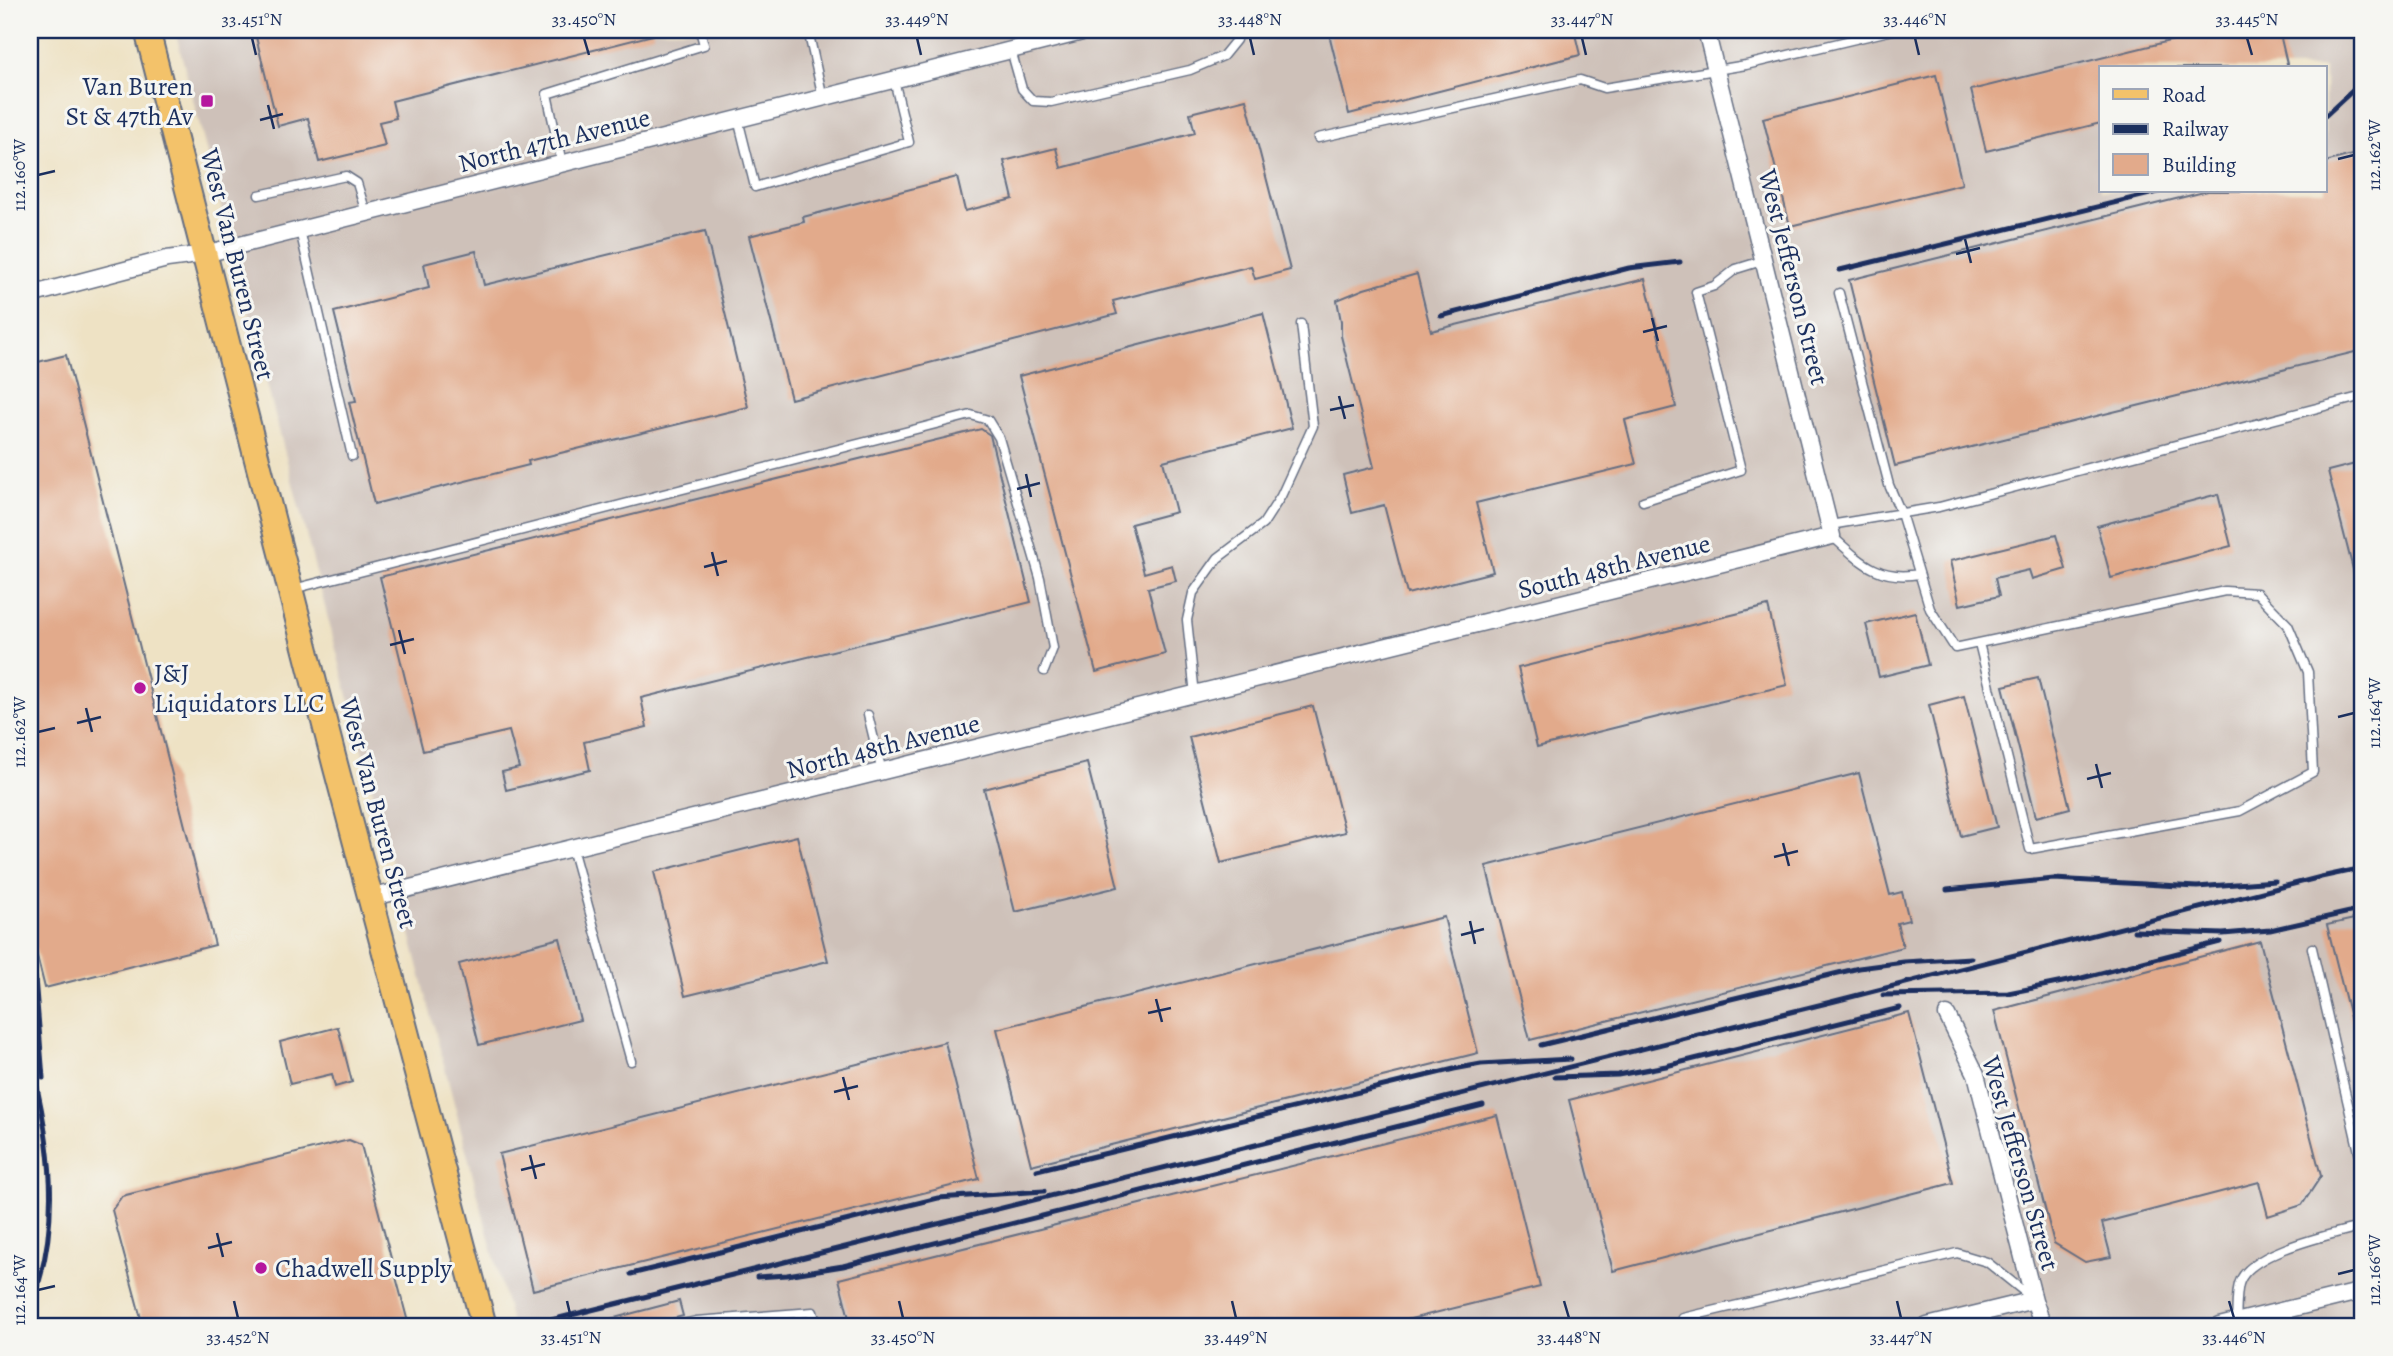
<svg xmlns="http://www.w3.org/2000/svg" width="2393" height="1356" viewBox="0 0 2393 1356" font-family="Alegreya,serif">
<rect width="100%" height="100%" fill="#f6f6f2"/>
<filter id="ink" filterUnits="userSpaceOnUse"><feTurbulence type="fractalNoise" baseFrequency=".0143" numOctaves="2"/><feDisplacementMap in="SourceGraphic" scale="14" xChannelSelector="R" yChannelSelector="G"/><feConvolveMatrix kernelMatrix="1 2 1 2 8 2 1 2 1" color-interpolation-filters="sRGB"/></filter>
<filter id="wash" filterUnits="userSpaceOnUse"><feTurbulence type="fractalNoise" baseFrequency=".00686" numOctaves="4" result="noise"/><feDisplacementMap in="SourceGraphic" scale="28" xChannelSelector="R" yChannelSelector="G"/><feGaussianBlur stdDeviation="1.57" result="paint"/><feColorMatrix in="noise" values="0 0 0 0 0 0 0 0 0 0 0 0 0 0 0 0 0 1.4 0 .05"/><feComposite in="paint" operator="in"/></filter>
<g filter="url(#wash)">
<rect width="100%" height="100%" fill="#eee2c4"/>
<!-- industrial -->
<path fill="#cec1b9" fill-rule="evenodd" d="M175,30H2363V1326H512ZM2101,68H2325V191H2101Z"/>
<g id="blocks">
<!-- building -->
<path fill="#e2aa8b" d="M267,30H653V35L392,101L396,118L379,122L385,146L319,162L308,118L278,126L255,33Z
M1328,30H1574L1580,55L1349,114Z
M2214,30H2279L2288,68H2101V123L1986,151L1971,90Z
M1936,75L1962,184L1790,226L1763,118Z
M1246,99L1290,270L1255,279L1251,266L1113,301L1117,314L791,399L749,236L804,222L803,217L957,177L965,211L1013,199L1004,161L1056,148L1061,168L1195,133L1190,113Z
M2363,152V350L1895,466L1849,280L2208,191H2325V162Z
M705,231L748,407L528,461L529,465L374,504L349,402L356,401L334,312L429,288L424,264L476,251L484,285Z
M1417,274L1431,331L1645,279L1676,407L1625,420L1636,464L1476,503L1493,572L1407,594L1384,505L1352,513L1343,475L1374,467L1341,336V321L1337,300L1364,289Z
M1263,313L1292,428L1163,461L1176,512L1131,524L1144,573L1172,565L1176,581L1148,588L1165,654L1096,672L1019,376Z
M66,355L215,945L45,988L30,928V364Z
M981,429L990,435L1031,602L641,698L647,727L584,742L590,770L506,790L502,772L519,768L509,731L423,751L380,577Z
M2363,462V588L2358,589L2328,471Z
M2218,494L2231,546L2111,578L2097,526Z
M2056,535L2066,569L2032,579L2029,570L1995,578L1999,596L1960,605L1950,561Z
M1768,606L1787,685L1537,747L1518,668Z
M1915,612L1928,665L1879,677L1866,624Z
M2038,678L2070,808L2036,817L2003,686Z
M1964,696L1997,827L1961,836L1929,705Z
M1313,706L1345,832L1221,863L1189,737Z
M1087,763L1118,887L1015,912L984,789Z
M1859,773L1890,895L1902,892L1909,920L1897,923L1903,947L1530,1040L1486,866Z
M797,836L828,961L685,996L654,872Z
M1444,917L1478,1053L1031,1165L997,1029Z
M2363,917V1048L2358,1049L2327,925Z
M560,938L580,1020L479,1045L459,964Z
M2260,941L2321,1176L2302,1205L2268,1216L2259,1182L2102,1223L2111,1257L2085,1262L2054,1243L1994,1011Z
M1909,1013L1953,1183L1613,1271L1569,1100Z
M338,1027L352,1082L335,1087L332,1074L290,1084L280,1042Z
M945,1042L979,1179L533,1290L499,1154Z
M1497,1115L1540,1287L1382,1326H851L839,1279Z
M349,1140L361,1145L409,1326H143L112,1210L122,1196Z
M679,1301L683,1316L645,1326H604L603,1321Z"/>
</g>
</g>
<g filter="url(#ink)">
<use href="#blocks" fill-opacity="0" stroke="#656e82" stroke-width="2"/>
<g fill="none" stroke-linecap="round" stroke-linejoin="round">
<!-- service casing -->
<g stroke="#656e82" stroke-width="11">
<path id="service" d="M808,30L823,98
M1011,50L1022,89L1033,101L1051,102L1190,70L1223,56L1236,40L1235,30
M738,119L755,187L909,142L894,80
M1318,138L1580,80L1604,88L1716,70L1746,65L1893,30
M562,163L547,94L704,45L700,30
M259,195L346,176L357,183L366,213
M300,230L352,456
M1839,293L1889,485L1901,513L1930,609L1955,648L2225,591L2257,593L2288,625L2308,672L2313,772L2240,811L2030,849L1979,643
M1643,501L1741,470L1696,292L1714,286L1736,269L1765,260
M1830,525L1939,507L2363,396
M1832,536C1861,562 1878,581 1919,574
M293,589L971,415L988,420L999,438L1040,578L1053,648L1044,671
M1195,695L1187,620L1193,593L1218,558L1263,524L1281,496L1313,426L1301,324
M868,715L882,772
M572,848L631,1061
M2312,948L2363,1169
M2236,1322C2237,1310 2236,1296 2239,1284C2248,1251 2334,1234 2363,1226
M674,1326L696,1321L813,1312L817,1326
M1685,1326L1683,1318L1957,1253L1987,1262L2032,1298"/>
</g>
<!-- minor casing -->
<g stroke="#656e82" stroke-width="19">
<path id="minor" d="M30,295L167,259L205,254L240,245L1090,30
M370,898L1832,536L1706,30
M1947,1015L1976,1074L2034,1300L2043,1326
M1927,1326L2034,1300
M2219,1326L2363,1291"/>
</g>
<!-- primary casing -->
<g stroke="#656e82" stroke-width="28">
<path id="primary" d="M147,30L335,764L484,1326"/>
</g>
<!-- service -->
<use href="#service" stroke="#fff" stroke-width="8"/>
<!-- minor -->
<use href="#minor" stroke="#fff" stroke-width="16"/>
<!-- primary -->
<use href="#primary" stroke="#f3c26a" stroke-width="24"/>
<!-- rail -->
<path stroke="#1b2f5e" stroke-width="5" d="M2325,116L2363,81
M1840,270L2162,191
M1441,316L1629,268L1680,262
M1947,890L2054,879L2197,887L2275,881
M2134,931L2223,934L2270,930L2363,909
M30,958L35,978L43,1078
M1883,995L2008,993L2078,979L2220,942
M1541,1045L1859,968L1904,962L1971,958
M30,1058C51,1141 63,1226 30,1308
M1555,1077L1618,1075L1666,1066L1900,1008
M1037,1170L1454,1069L1481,1064L1571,1059
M631,1274L938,1198L1044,1191
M757,1277L787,1275L843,1266L1483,1105
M527,1326L1835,1001L2321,877L2363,868"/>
</g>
</g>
<!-- ticks -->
<path fill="none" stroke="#1b2f5e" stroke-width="2.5" d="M252,38L256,55M584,38L589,55M917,38L921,55M1250,38L1254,55M1582,38L1586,55M1915,38L1919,55M2247,38L2252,55M268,105L274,129M260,120L283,114M2338,159L2354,155M38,175L55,171M1965,239L1971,263M1956,254L1980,248M1652,318L1658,341M1643,332L1667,326M1339,396L1345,419M1330,410L1354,405M1026,474L1031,497M1017,489L1040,483M712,552L718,576M704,567L727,561M399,630L405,654M390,645L414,639M86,708L92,732M2338,717L2354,713M77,723L101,717M38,732L55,728M2096,764L2102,788M2087,779L2111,773M1783,843L1789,866M1774,857L1798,851M1470,921L1475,944M1461,935L1484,929M1156,999L1162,1022M1148,1013L1171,1008M843,1077L849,1100M834,1092L858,1086M530,1155L536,1179M521,1170L545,1164M217,1233L223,1257M208,1248L232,1242M2338,1274L2354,1270M38,1290L55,1286M234,1301L238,1318M567,1301L571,1318M899,1301L903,1318M1232,1301L1236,1318M1564,1301L1569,1318M1897,1301L1901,1318M2229,1301L2234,1318"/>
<!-- markers -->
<g fill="#b5179e" stroke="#f6f6f2" stroke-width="2.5">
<rect x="200" y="94" width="14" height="14" rx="3.5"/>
<circle cx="140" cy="688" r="7"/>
<circle cx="261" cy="1268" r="7"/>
</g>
<g text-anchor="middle" stroke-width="6" stroke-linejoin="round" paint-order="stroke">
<!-- poi labels -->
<g font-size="26" fill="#1b2f5e" stroke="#f6f6f2" text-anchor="start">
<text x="193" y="95" text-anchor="end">Van Buren<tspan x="193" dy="30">St &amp; 47th Av</tspan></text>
<text x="154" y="682">J&amp;J<tspan x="154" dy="30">Liquidators LLC</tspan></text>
<text x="275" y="1277">Chadwell Supply</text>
</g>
<!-- street labels -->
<g font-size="26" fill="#1b2f5e" stroke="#f6f6f2">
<text transform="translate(554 140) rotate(-14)" y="9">North 47th Avenue</text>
<text transform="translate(238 264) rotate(76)" y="9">West Van Buren Street</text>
<text transform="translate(1794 277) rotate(76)" y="9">West Jefferson Street</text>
<text transform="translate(1614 566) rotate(-14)" y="9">South 48th Avenue</text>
<text transform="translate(883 746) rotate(-14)" y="9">North 48th Avenue</text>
<text transform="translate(379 813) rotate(75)" y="9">West Van Buren Street</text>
<text transform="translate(2021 1163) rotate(74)" y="9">West Jefferson Street</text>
</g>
</g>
<!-- margin -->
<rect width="2393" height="1356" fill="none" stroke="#f6f6f2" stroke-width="77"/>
<!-- legend -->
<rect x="2099" y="66" width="228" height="126" fill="#f6f6f2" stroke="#9ea6b7" stroke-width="2"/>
<rect x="2113" y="89" width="35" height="10" fill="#f3c26a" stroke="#9ea6b7" stroke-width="2"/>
<text x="2162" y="102" font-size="21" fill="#1b2f5e">Road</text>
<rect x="2113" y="124" width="35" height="10" fill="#1b2f5e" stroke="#9ea6b7" stroke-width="2"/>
<text x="2162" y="136" font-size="21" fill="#1b2f5e">Railway</text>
<rect x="2113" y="154" width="35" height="21" fill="#e2aa8b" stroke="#9ea6b7" stroke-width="2"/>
<text x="2162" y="172" font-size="21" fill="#1b2f5e">Building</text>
<rect x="38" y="38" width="2316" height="1280" fill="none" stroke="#1b2f5e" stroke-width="2.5"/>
<g font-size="18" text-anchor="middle" fill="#1b2f5e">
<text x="252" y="25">33.451°N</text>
<text x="584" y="25">33.450°N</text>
<text x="917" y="25">33.449°N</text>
<text x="1250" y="25">33.448°N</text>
<text x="1582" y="25">33.447°N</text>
<text x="1915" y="25">33.446°N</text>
<text x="2247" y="25">33.445°N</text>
<text transform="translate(2374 155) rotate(-90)" y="6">112.162°W</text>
<text transform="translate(19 175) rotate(-90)" y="6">112.160°W</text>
<text transform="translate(2374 713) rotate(-90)" y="6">112.164°W</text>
<text transform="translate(19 732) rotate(-90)" y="6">112.162°W</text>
<text transform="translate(2374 1270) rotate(-90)" y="6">112.166°W</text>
<text transform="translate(19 1290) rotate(-90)" y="6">112.164°W</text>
<text x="238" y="1343">33.452°N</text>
<text x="571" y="1343">33.451°N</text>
<text x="903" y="1343">33.450°N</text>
<text x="1236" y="1343">33.449°N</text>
<text x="1569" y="1343">33.448°N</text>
<text x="1901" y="1343">33.447°N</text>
<text x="2234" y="1343">33.446°N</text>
</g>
</svg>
